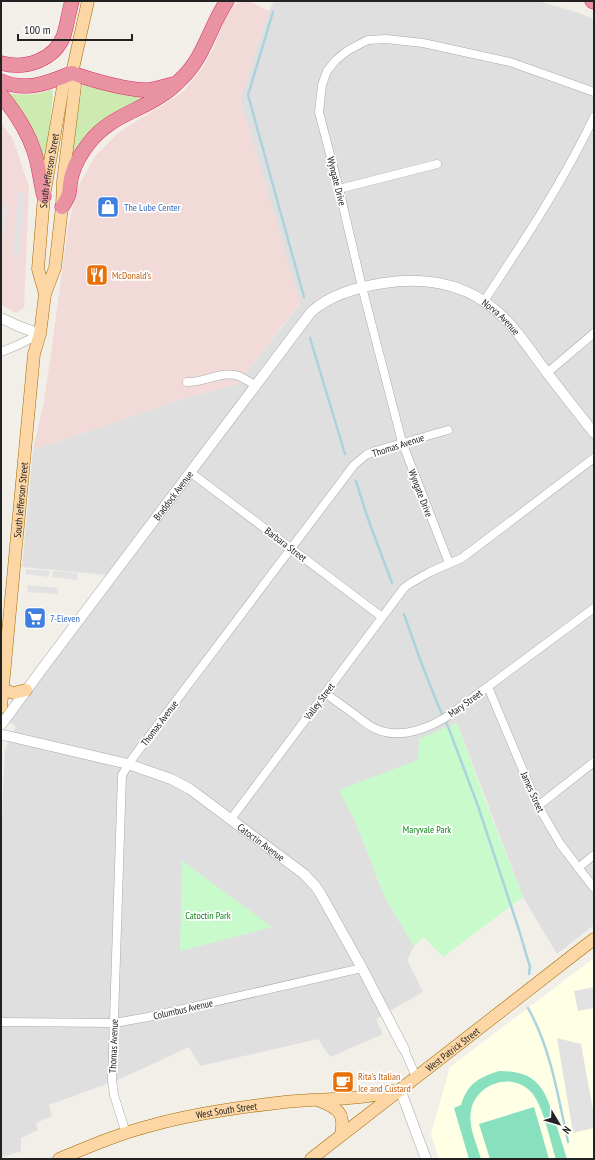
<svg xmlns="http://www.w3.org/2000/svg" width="595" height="1160" viewBox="0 0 595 1160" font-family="'PT Sans Narrow',sans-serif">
<rect width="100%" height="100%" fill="#f2efe9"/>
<!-- residential -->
<path fill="#e0dfdf" d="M274,1H538L579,13L594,19V925L557,954L523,897L457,723L442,730L419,760L340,790L354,819L386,900L414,946L407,960L423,992L376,1019L383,1034L330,1057L318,1039L200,1066L189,1047L120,1079L49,1105L52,1116L36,1123L38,1130L21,1138V1151L1,1158V840L5,750L16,726L8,721L117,576L22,567L33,450L186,398L237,384L300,304L240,100L269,11Z"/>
<!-- commercial -->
<path fill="#f2dad9" d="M239,1H249L269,11L240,100L300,303L237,384L186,398L33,450L44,401L51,354L68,227L77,189L95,156L119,132L182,93L201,70L213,49L227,14Z
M1,123L13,139L29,187L24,308L16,313L1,305Z"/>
<!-- education -->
<path fill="#ffffe5" d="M594,958V1159H439L431,1134L450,1067Z"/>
<!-- grass -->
<path fill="#cdebb0" d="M83,84L149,94L72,162L76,117Z
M52,89L53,96L45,166L7,93C23,95 37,96 52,89Z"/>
<!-- park -->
<path fill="#c8facc" d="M457,723L483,795L523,897L443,957L424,937L414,946L386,900L354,819L339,790L418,760L419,739Z
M182,861L272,927L180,951Z"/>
<!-- pitch -->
<path fill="#88e0be" d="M499,1071C537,1071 545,1088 555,1121C559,1133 563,1146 567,1159H556C550,1141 543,1103 530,1091C510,1071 475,1085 471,1111C468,1127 477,1144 481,1159H469L454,1108L461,1105C468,1083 478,1078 499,1071Z
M534,1107L549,1159H490L479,1124Z"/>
<!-- parking -->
<path fill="#e2e2e2" d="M18,192L25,193L20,255L13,254Z
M3,204L8,205L5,231L1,230Z
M26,569L50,571L49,577L26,574Z
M53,571L78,573L77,580L52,577Z
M28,585L58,588V594L27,592Z
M594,987V1008L578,1011L574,991Z
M557,1038L581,1044L594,1115V1128L573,1133Z"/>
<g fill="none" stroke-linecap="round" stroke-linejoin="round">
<!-- stream -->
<path stroke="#aad3df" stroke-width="2.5" d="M273,12L248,95L304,297
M310,338L345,454
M356,481L367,516L392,583
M404,614L421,662L438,705L449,729L478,806L519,930L530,967L529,974
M528,1008C551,1049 558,1096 568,1142"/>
<!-- minor casing -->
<g stroke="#a9a9a9" stroke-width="9">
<path id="minor" d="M339,189L437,164
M484,301C524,241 563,182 594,117
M1,352L18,345L40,334
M547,373L594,333
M187,382C204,383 222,370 239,376C245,379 250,382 256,386
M190,472L382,617
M449,563L402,442L362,287L339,189L319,112L322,85L327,71L336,60L347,51L358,45L368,40L386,39L423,43L510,62L594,92
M488,687L538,806L561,845L594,888
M325,693C336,701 347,709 358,717C363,721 369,726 376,729C401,740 430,728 451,714L594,608
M538,806L594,762
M231,819L404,588L409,584L430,572L462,558L594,458
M578,868L594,855
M1,1022L114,1023L148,1017L362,968
M404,1049L416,1077
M126,1133L114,1095L112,1080L122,775L132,759L354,465L366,455L375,451L448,430"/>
</g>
<!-- tertiary casing -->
<g stroke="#a9a9a9" stroke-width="11">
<g id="tertiary">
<path d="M1,318L18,326L40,334"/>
<path id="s1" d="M1,725L42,669L311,312C331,294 358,287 384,283C431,276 475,286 508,322C521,336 531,351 542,366C559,389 577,411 594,433"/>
<path id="s2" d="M1,735L8,736L128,764L171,779L190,789L304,874L316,887L320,893L362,968L404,1049"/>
<path d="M400,1089L426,1159"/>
</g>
</g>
<!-- primary casing -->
<g stroke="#a06b00" stroke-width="13">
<g id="primary">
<path id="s3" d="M45,294L38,269L44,196L64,81L72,73"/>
<path d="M3,690L14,693L26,690"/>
<path id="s4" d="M1,707L34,354L40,334L45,294L55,268L62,207L63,181L75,86L72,73L88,1"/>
<path d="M320,1101C340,1109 345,1114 341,1135"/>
<path id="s5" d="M59,1159C90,1146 121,1133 153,1125C196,1113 241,1107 285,1102C321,1098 358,1101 393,1091"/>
<path id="s6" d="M311,1159L594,939"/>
</g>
</g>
<!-- motorway casing -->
<g stroke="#dc2a67" stroke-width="15">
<path id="motorway" d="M592,1L594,2
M1,63C25,70 55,60 64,35C67,24 69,12 72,1
M1,81C26,92 48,83 72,73C91,80 130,91 149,90C157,89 165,86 173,84
M1,95C15,112 27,130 34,151C39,165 40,181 44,196
M62,207C65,202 68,198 69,193C70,187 70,181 72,175C75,163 82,152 89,143C109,117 137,112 162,95C171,90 178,82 185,75C205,54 211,24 227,1"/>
</g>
<!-- minor -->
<use href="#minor" stroke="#fff" stroke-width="8"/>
<!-- tertiary -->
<use href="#tertiary" stroke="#fff" stroke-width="10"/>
<!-- primary -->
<use href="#primary" stroke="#fcd6a4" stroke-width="12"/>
<!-- motorway -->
<use href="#motorway" stroke="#e892a2" stroke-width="14"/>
</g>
<!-- icons -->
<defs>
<g id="shop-square" transform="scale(1.15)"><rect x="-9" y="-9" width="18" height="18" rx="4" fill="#3f7fe0" stroke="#fff"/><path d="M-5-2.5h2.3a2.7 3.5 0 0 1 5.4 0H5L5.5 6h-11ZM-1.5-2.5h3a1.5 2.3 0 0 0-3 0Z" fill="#fff"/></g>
<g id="restaurant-square" transform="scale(1.15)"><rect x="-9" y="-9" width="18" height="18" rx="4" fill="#e8710a" stroke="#fff"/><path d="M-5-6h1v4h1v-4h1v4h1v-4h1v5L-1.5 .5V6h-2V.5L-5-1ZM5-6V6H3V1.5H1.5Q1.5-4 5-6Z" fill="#fff"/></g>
<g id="supermarket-square" transform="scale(1.15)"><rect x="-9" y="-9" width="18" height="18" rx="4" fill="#3f7fe0" stroke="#fff"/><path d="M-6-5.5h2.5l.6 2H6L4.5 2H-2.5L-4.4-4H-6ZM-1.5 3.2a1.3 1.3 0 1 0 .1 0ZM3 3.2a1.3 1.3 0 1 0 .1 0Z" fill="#fff"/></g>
<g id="cafe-square" transform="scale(1.15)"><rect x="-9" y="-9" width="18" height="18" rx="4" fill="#e8710a" stroke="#fff"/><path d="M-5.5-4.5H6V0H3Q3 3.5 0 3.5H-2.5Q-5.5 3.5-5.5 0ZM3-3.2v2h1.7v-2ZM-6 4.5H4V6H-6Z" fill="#fff"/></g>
</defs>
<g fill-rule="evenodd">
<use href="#shop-square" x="108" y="207"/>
<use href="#restaurant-square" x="97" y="275"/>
<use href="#supermarket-square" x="35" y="618"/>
<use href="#cafe-square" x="343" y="1082"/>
</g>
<g text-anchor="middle" stroke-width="3.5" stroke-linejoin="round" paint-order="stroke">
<!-- street labels -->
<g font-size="10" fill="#222" stroke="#fff">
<text dy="4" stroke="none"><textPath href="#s3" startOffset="125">South Jefferson Street</textPath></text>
<text transform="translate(337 181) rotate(76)" y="4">Wyngate Drive</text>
<text dy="4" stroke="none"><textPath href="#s1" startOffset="723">Norva Avenue</textPath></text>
<text transform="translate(398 445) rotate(-18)" y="4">Thomas Avenue</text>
<text transform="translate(421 493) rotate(69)" y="4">Wyngate Drive</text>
<text dy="4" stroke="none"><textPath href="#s1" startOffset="287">Braddock Avenue</textPath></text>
<text dy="4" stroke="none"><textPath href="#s4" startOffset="208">South Jefferson Street</textPath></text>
<text transform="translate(286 544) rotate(37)" y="4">Barbara Street</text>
<text transform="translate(319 701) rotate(-53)" y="4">Valley Street</text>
<text transform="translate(465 703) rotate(-36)" y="4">Mary Street</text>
<text transform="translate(159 723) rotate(-53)" y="4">Thomas Avenue</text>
<text transform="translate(533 792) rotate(66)" y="4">James Street</text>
<text dy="4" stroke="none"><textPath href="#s2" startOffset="286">Catoctin Avenue</textPath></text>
<text transform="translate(183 1009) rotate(-13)" y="4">Columbus Avenue</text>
<text transform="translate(113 1046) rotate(-88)" y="4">Thomas Avenue</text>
<text dy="4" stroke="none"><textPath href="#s6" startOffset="179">West Patrick Street</textPath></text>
<text dy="4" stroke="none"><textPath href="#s5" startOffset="175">West South Street</textPath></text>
</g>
<!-- shop labels -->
<g font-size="10" fill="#366cbe" stroke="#fff" text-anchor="start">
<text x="124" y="211">The Lube Center</text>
<text x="50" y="622">7-Eleven</text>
</g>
<!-- food labels -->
<g font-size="10" fill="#c56008" stroke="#fff" text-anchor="start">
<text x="112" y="279">McDonald's</text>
<text x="358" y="1080">Rita's Italian<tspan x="358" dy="12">Ice and Custard</tspan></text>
</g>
<!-- park labels -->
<g font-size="10" fill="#0c8416" stroke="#fff">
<text x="427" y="833">Maryvale Park</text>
<text x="208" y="919">Catoctin Park</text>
</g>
</g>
<!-- border -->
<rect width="595" height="1160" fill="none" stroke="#222222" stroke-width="4"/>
<!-- north arrow -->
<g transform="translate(559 1124) rotate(128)" stroke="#ffffff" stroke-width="3" paint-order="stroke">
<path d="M0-3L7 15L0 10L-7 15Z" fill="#222222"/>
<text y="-6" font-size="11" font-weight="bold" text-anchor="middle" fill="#222222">N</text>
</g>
<!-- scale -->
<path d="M18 34v6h114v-6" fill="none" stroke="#222222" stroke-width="2"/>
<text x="24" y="34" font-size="12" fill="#222222" stroke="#ffffff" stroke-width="3" paint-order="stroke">100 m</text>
</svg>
